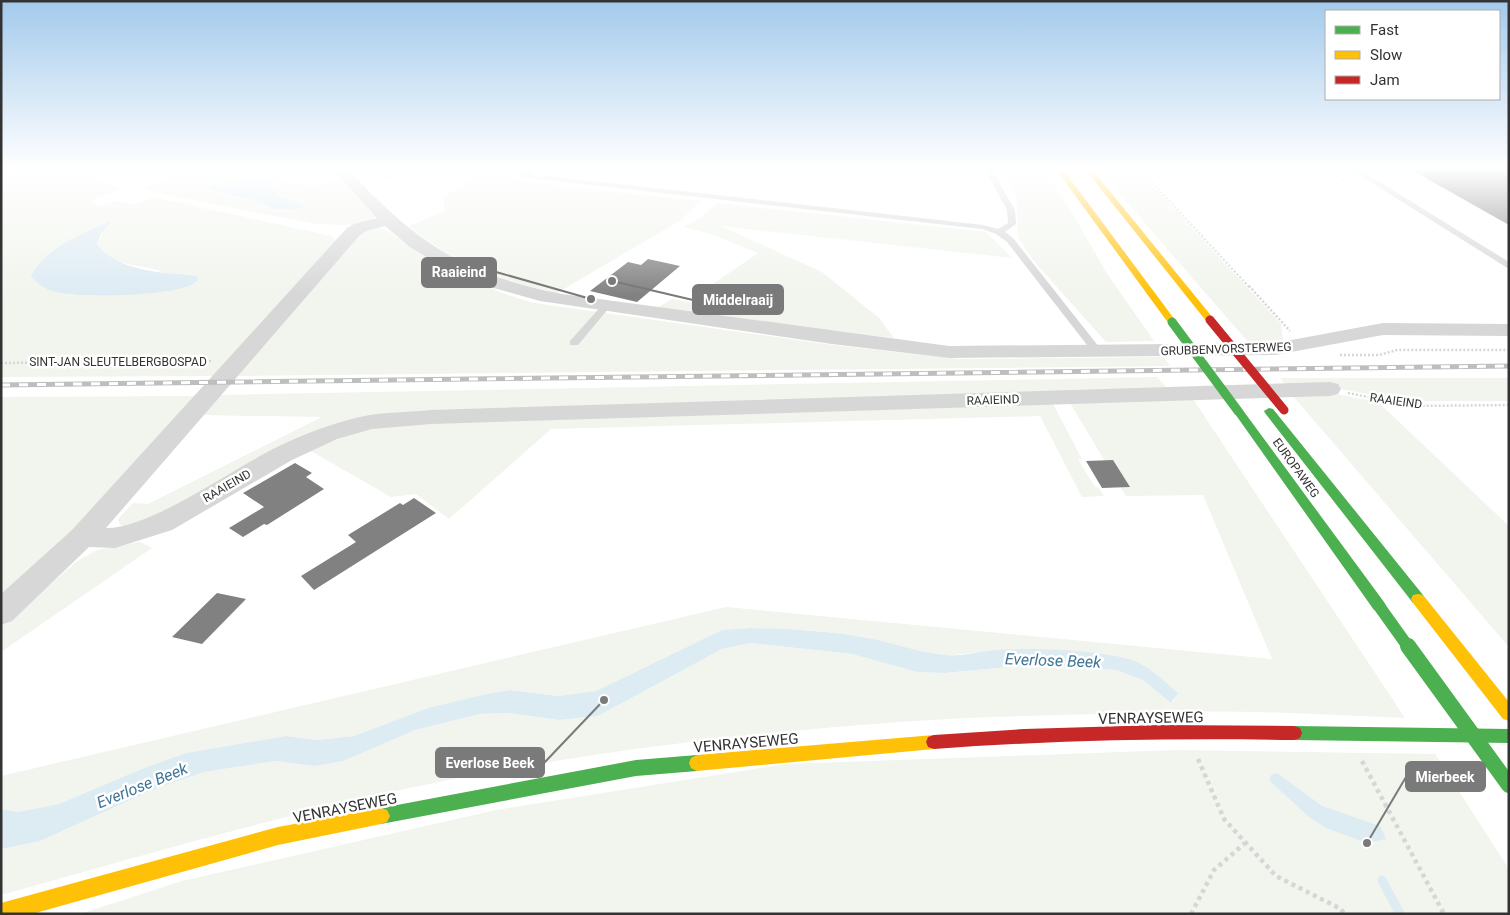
<svg xmlns="http://www.w3.org/2000/svg" width="1510" height="915" viewBox="0 0 1510 915" font-family="Roboto,sans-serif">
<rect width="100%" height="100%" fill="#fff"/>
<!-- green -->
<path fill="#f1f5ed" fill-rule="evenodd" d="M1,168H64L125,189L90,200L98,206L117,201L133,205L154,197L331,236L336,241L215,376L1,377ZM107,225L97,244C121,272 137,261 164,273C173,276 181,282 189,286L127,294L73,238Z
M201,168H233L229,170L230,172L243,169L246,180C264,177 278,176 294,185L308,182L311,187L342,179L377,217L352,225L316,224L152,192L143,188ZM221,182L274,189L277,195L303,204L304,207L296,210L274,209L260,202L212,192Z
M366,168H406L387,180L371,173Z
M487,168H519L507,178L557,186L701,201L681,220L557,293C497,279 457,266 409,226L445,211L443,197Z
M1002,168H1042L1067,204L1108,275L1154,341L1106,342L1033,260L1018,237L1016,193Z
M1097,168H1137L1281,324L1283,342L1249,343Z
M718,203L986,232L1012,258L721,226L822,272L879,318L894,338L657,308L672,299L747,312L759,296L710,286L758,253L711,234L684,227L697,220Z
M377,227L386,230C434,260 480,289 534,303L825,344L957,359L1164,357L1170,366L235,376L361,232Z
M1157,377L1169,390L372,417L134,528L120,525L118,519L133,503L148,504L322,417L202,415L220,395Z
M1280,378H1509V401H1405L1330,387L1286,386Z
M1336,394L1378,402L1509,526V647L1292,395Z
M197,396L77,530L1,600V397Z
M1193,399L1405,718C1332,715 1257,710 1184,712C1088,715 993,715 898,722C750,733 604,750 458,778C304,808 153,853 1,895V849L40,841L157,788L204,772L276,761L314,766L415,730L480,714L509,713L559,720L598,716L722,649L750,643L852,654L917,672L945,673L1039,664L1116,670L1143,680L1171,703L1175,700L1111,655L1041,650H997L946,656L909,650L865,637L816,631L750,628L722,630L596,691L558,696L510,690L486,694L428,708L354,736L317,740L286,736L186,753L144,768L59,804L18,812L1,809V776L726,607L1272,659L1203,495L1126,496L1070,403Z
M1053,404L1082,459H1078L1094,486L1098,487L1104,496L1082,497L1040,416L551,429L449,519L416,494L391,497L309,450L365,429L385,424Z
M140,542L152,548L1,652V626L79,560L97,550Z
M1178,750L1435,754L1509,869V914H80L182,881L496,810L786,764Z"/>
<!-- water -->
<path fill="#ddebf3" d="M261,181L270,183L277,195L303,204L304,207L296,210L274,209L260,202L208,190L210,186L221,182Z
M108,222L110,223L101,234L97,244C120,273 163,272 197,276L198,280C195,282 192,285 189,286C164,296 74,299 49,290C42,287 36,282 31,276C45,248 81,234 108,222Z
M750,628C788,629 825,631 863,637C890,642 916,652 944,655C961,657 980,651 996,650C1029,647 1102,650 1132,660C1149,666 1164,681 1178,693L1171,703L1143,680L1116,670L1039,664L945,673L917,672L852,654L750,643L722,649L598,716L559,720L509,713L480,714L415,730L343,761L314,766L276,761L204,772L157,788L40,841L1,849V809L18,812L59,804L144,768L186,753L286,736L317,740L354,736L428,708L486,694L510,690L558,696L596,691L722,630Z
M1277,773L1322,806L1380,826L1386,839L1367,843L1326,828L1309,817L1269,780L1271,775Z"/>
<g fill="none" stroke-linecap="round" stroke-linejoin="round">
<!-- stream -->
<path stroke="#ddebf3" stroke-width="9" d="M1382,880L1400,914"/>
</g>
<!-- building -->
<path fill="#818181" d="M1408,168H1509V225Z
M648,259L680,266L637,302L590,291L628,262L641,265Z
M1113,460L1130,487L1102,488L1086,461Z
M295,463L312,473L306,477L324,489L267,525L264,524L243,537L229,528L264,507L243,493Z
M414,498L436,513L314,590L301,576L356,542L348,535L400,503L403,505Z
M217,593L246,599L202,644L172,637Z"/>
<g fill="none" stroke-linecap="round" stroke-linejoin="round">
<!-- path-far2 -->
<path stroke="#d6d6d6" stroke-width="2" stroke-dasharray="2 2" stroke-linecap="butt" d="M1139,168L1250,288
M1321,168L1345,181"/>
<!-- path-far1 -->
<path stroke="#d6d6d6" stroke-width="2.5" stroke-dasharray="2 2" stroke-linecap="butt" d="M1249,286L1290,331
M1340,355H1379L1397,350H1509
M1,363L213,361
M1348,393L1412,406L1509,405"/>
<!-- path -->
<path stroke="#d6d6d6" stroke-width="4.5" stroke-dasharray="4 4" stroke-linecap="butt" d="M1198,759L1224,819L1276,876L1341,909L1344,914
M1362,761L1444,914
M1191,914L1214,870L1245,843"/>
<!-- lane -->
<path fill="#d7d7d7" fill-rule="evenodd" d="M527,168H535L530,174L983,225L998,229L1008,223L1007,210L984,168H991L1015,210L1016,224L1005,232L1013,238L1103,352L1102,354H1094L1007,242L996,234L982,229L521,177V173Z
M1348,168H1357L1509,262V269Z
M606,303L609,304V308L578,345H570V341L603,304Z"/>
<!-- street -->
<path fill="#d7d7d7" fill-rule="evenodd" d="M332,168H347C415,242 462,274 562,294L949,346L1275,343L1383,323L1509,324V336L1383,335L1275,355L949,358L832,344L540,301L490,287L448,270L410,247L385,226L366,231L359,236L106,528C149,529 232,470 273,449C303,434 337,421 370,415C390,412 411,412 431,410L1330,382L1338,384L1341,389L1338,394L1330,396L431,424L372,429L337,439L292,460L172,530L115,548L89,547L12,621L1,625V594L72,530L347,228L354,224L377,218Z"/>
<!-- fast -->
<path fill="#4caf50" fill-rule="evenodd" d="M1238,408L1242,409L1384,602L1386,606L1384,610L1379,611L1374,610L1233,411Z
M1269,408L1273,409L1423,595L1425,599L1423,603L1418,604L1413,603L1265,413L1264,411Z
M1294,726L1509,729V743L1294,740L1288,738L1286,733L1288,728Z
M697,755L703,758L705,763L703,768L697,771L636,776L381,824L375,822L372,816L375,810L381,808L636,760Z"/>
<!-- slow -->
<path fill="#ffc107" fill-rule="evenodd" d="M1055,168H1062L1175,320V324H1169Z
M1084,168H1091L1213,318V322H1207Z
M1418,594L1423,595L1509,702V721L1503,719L1413,603L1411,599L1413,595Z
M934,735L940,737L942,742L940,747L934,749L697,771L691,768L689,763L691,758L697,755Z
M381,808L387,810L390,816L387,822L381,824L278,845L32,914H1V903L278,827Z"/>
<!-- jam -->
<path fill="#c62828" fill-rule="evenodd" d="M1159,725L1294,726L1300,728L1302,733L1300,738L1294,740C1174,738 1054,740 934,749L928,747L926,742L928,737L934,735L1024,729Z"/>
<!-- rail casing -->
<g stroke="#bebebe" stroke-width="5">
<path id="rail" d="M1,385L1509,366"/>
</g>
<!-- rail -->
<use href="#rail" stroke="#fff" stroke-width="3" stroke-dasharray="9" stroke-linecap="butt"/>
<!-- fast-bridge-far2 -->
<path stroke="#4caf50" stroke-width="9" d="M1172,322L1238,411"/>
<!-- fast-bridge-far1 -->
<path stroke="#4caf50" stroke-width="12" d="M1379,606L1409,648"/>
<!-- fast-bridge -->
<path stroke="#4caf50" stroke-width="16" d="M1408,646L1509,785"/>
<!-- jam-bridge -->
<path stroke="#c62828" stroke-width="9" d="M1210,320L1284,410"/>
</g>
<!-- sky -->
<linearGradient id="sky" x2="0" y2="1"><stop stop-color="#a3caec"/><stop offset="0.57" stop-color="#fff"/><stop offset="1" stop-color="#fff" stop-opacity="0"/></linearGradient>
<rect width="1510" height="296" fill="url(#sky)"/>
<g text-anchor="middle" stroke-width="5" stroke-linejoin="round" paint-order="stroke">
<!-- street labels -->
<g font-size="12" fill="#333" stroke="#fff">
<text transform="translate(1226 349) rotate(-2)" y="4">GRUBBENVORSTERWEG</text>
<text x="118" y="366">SINT-JAN SLEUTELBERGBOSPAD</text>
<text transform="translate(993 400) rotate(-2)" y="4">RAAIEIND</text>
<text transform="translate(1396 401) rotate(8)" y="4">RAAIEIND</text>
<text transform="translate(1296 468) rotate(54)" y="4">EUROPAWEG</text>
<text transform="translate(227 486) rotate(-30)" y="4">RAAIEIND</text>
</g>
<!-- near-street labels -->
<g font-size="15" fill="#333" stroke="#fff">
<text transform="translate(1151 718) rotate(-1)" y="5">VENRAYSEWEG</text>
<text transform="translate(746 743) rotate(-5)" y="5">VENRAYSEWEG</text>
<text transform="translate(345 808) rotate(-11)" y="5">VENRAYSEWEG</text>
</g>
<!-- near-water labels -->
<g font-size="16" font-style="italic" fill="#3f7597" stroke="#fff">
<text transform="translate(1053 660) rotate(2)" y="6">Everlose Beek</text>
<text transform="translate(142 785) rotate(-22)" y="6">Everlose Beek</text>
</g>
</g>
<!-- callouts -->
<path fill="none" stroke="#7a7a7a" stroke-width="2" d="M591 299L496 272M612 281L693 300M604 700L544 763M1367 843L1406 777"/>
<g fill="#7a7a7a" stroke="#fff" stroke-width="2">
<circle cx="591" cy="299" r="5"/>
<circle cx="612" cy="281" r="5"/>
<circle cx="604" cy="700" r="5"/>
<circle cx="1367" cy="843" r="5"/>
</g>
<g fill="#7a7a7a" stroke="#7a7a7a" stroke-width="2">
<rect x="422" y="258" width="74" height="29" rx="5"/>
<rect x="693" y="285" width="90" height="29" rx="5"/>
<rect x="436" y="748" width="108" height="29" rx="5"/>
<rect x="1406" y="762" width="79" height="29" rx="5"/>
</g>
<g font-size="14" text-anchor="middle" font-weight="bold" fill="#fff">
<text x="459" y="277">Raaieind</text>
<text x="738" y="305">Middelraaij</text>
<text x="490" y="768">Everlose Beek</text>
<text x="1445" y="782">Mierbeek</text>
</g>
<!-- border -->
<rect width="1510" height="915" fill="none" stroke="#333333" stroke-width="5"/>
<!-- legend -->
<rect x="1325" y="10" width="175" height="90" fill="#ffffff" stroke="#adadad"/>
<rect x="1335" y="26" width="25" height="8" fill="#4caf50" stroke="#adadad"/>
<text x="1370" y="35" font-size="15" fill="#333333">Fast</text>
<rect x="1335" y="51" width="25" height="8" fill="#ffc107" stroke="#adadad"/>
<text x="1370" y="60" font-size="15" fill="#333333">Slow</text>
<rect x="1335" y="76" width="25" height="8" fill="#c62828" stroke="#adadad"/>
<text x="1370" y="85" font-size="15" fill="#333333">Jam</text>
</svg>
